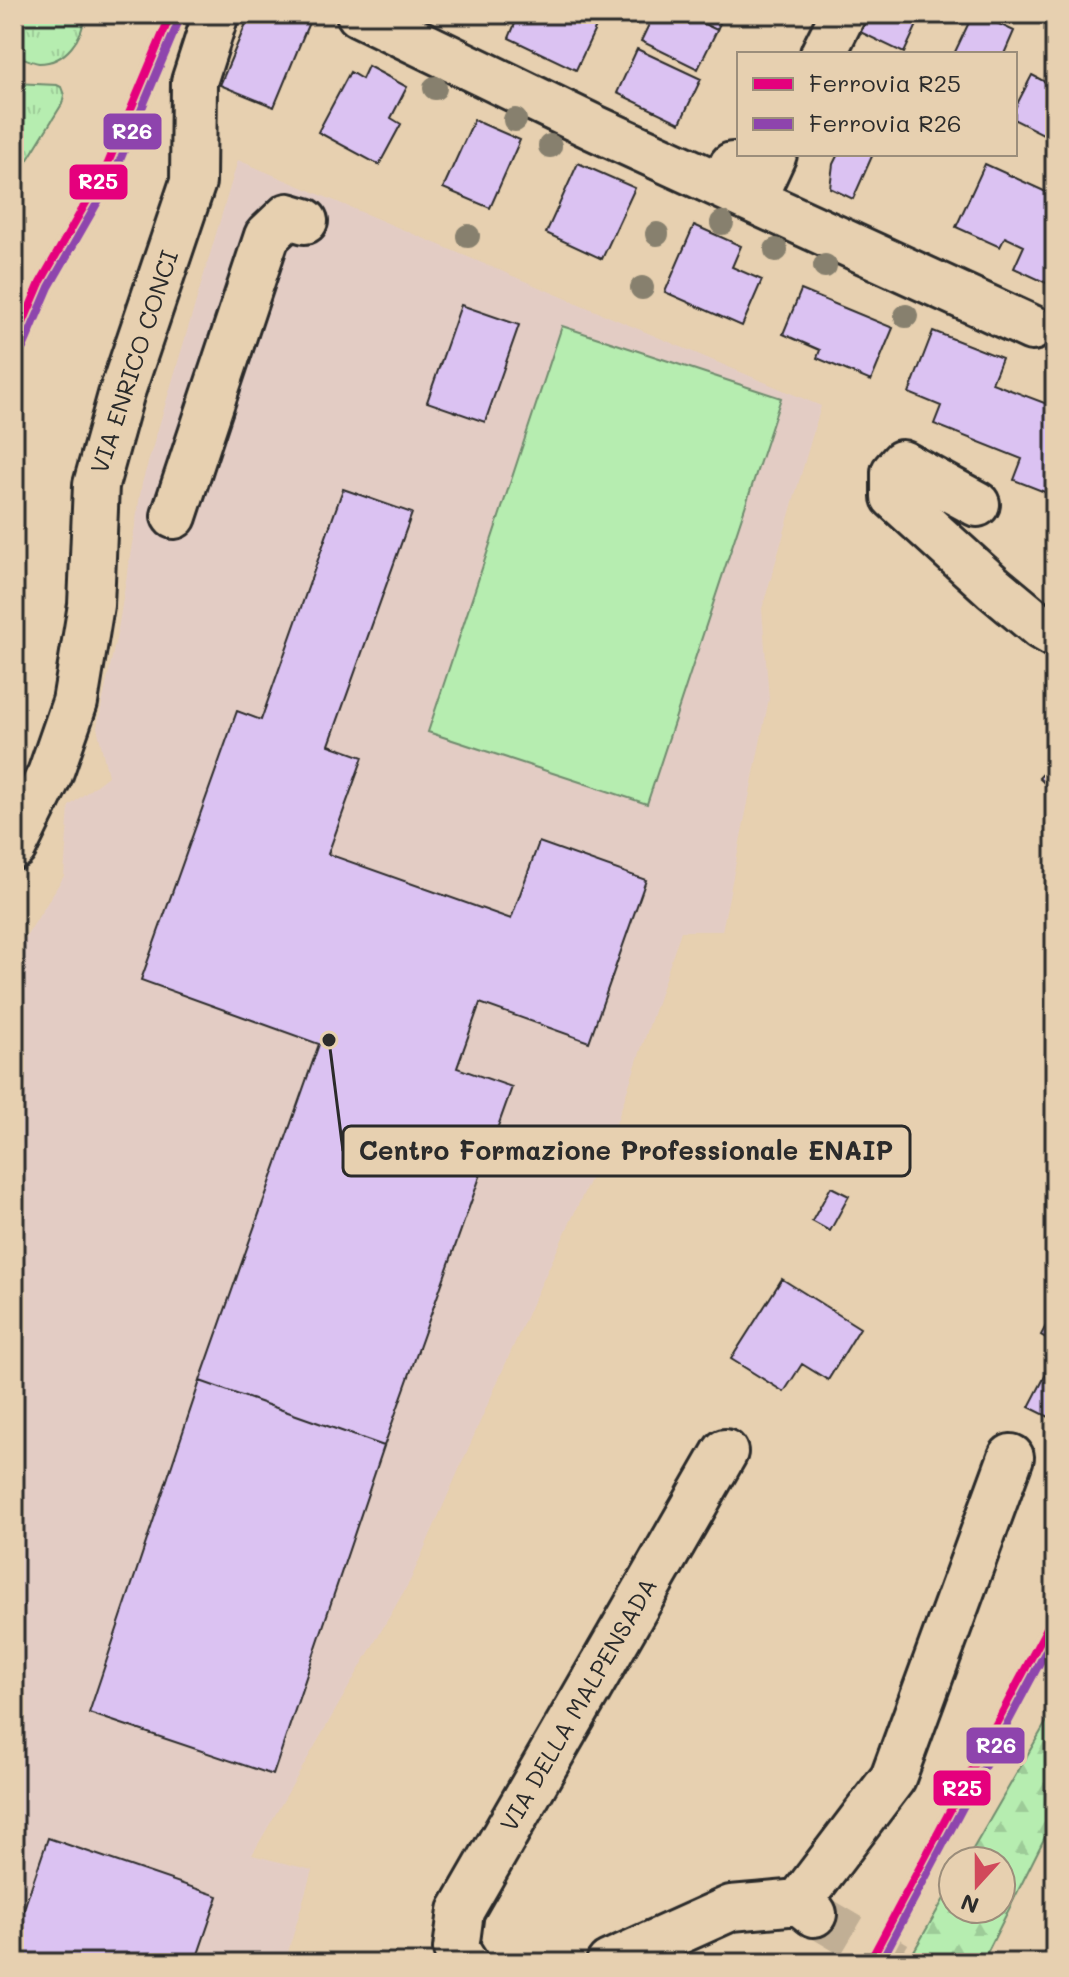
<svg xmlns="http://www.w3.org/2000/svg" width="1069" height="1977" viewBox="0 0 1069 1977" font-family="Mali,sans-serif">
<defs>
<pattern id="grass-tufts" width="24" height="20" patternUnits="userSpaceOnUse" patternTransform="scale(2)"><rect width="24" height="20" fill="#b6edb0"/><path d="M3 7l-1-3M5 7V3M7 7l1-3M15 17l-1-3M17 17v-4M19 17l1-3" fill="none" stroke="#9dcb98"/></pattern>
<pattern id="forest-firs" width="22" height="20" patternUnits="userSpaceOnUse" patternTransform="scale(2)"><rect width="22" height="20" fill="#b6edb0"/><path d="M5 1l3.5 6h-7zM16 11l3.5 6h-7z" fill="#9dcb98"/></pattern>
</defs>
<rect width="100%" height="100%" fill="#e7d0b0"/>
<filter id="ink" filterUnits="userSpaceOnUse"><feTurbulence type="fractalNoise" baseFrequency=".0125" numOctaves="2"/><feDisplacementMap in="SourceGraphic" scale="16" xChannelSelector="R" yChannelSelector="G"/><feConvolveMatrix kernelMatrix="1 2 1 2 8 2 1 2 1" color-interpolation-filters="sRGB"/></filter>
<g filter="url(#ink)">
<!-- built -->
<path fill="#e3ccc4" d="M238,160L821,406L762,609L769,699L722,931H681L616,1124L531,1306L410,1581L252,1855L312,1870L285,1963H14V956L64,876L69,806L108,776L97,727L118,629L142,483Z"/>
<!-- grass -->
<path fill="url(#grass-tufts)" stroke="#708c6e" stroke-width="2" d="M14,14H85C83,38 66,63 39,63C31,62 22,57 14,54Z
M14,83L57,85L61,87L64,95L62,104L14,182V100L16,95Z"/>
<!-- forest -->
<path fill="url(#forest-firs)" stroke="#708c6e" stroke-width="2" d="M1055,1707V1817L982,1963H930L914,1951L953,1883V1909H1001V1861H966Z"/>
<!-- green -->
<path fill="#b6edb0" stroke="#708c6e" stroke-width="2" d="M562,326L781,398L647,804L428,732Z"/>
<!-- building -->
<path fill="#dbc2f2" stroke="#2b2b2b" stroke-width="2" d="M250,14H296L310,20L274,107L220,85Z
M519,14H602L576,70L509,38Z
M654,14H683L717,30L698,69L641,41Z
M683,14H724L717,30Z
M863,14H922L904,53L856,30Z
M973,14H978L1014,31L1004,54H954Z
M637,49L701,79L680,123L617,93Z
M368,66L407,87L391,118L401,124L379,165L318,132L350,72L362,79Z
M1032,75L1055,87V140L1015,120V108Z
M474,120L520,140L490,208L443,188Z
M838,154H873L853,199L830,188L833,164Z
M578,163L635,188L602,259L546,233Z
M985,164L1055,196V287L1014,268L1024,246L1005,237L1000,247L956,227Z
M694,225L741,246L732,267L762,280L742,326L665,292Z
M801,290L893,328L871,381L817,358L820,350L783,334Z
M461,305L519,325L485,422L427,402Z
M933,331L1002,358L992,383L1055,407V496L1014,480L1022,459L934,424L941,406L909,393Z
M343,489L412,513L329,745L363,757L328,854L511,919L539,842L646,880L589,1042L480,1003L457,1068L512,1087L384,1446L200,1381L319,1044L141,980L237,711L261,720Z
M1055,761V793L1039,778Z
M831,1187L849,1196L830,1231L812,1221Z
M782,1279L860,1328L828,1380L802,1364L784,1392L731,1359Z
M1055,1309V1343L1041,1335Z
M1055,1357V1420L1029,1407Z
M200,1381L384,1446L273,1775L89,1713Z
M48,1838L218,1896L195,1963H14V1938Z"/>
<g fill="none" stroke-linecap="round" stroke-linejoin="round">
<!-- minor-tunnel -->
<path stroke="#c1af95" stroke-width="44" stroke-dasharray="44 22" stroke-linecap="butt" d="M814,1914L897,1963"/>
<!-- minor casing -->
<g stroke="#2b2b2b" stroke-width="50">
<path id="minor" d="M359,14L595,128L1032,328
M823,54L843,14
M725,181L732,165L762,180L774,154
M977,504L902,463L894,472V497L993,587L1041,627L1055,635
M174,516L267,236L288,216L305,221
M14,847L50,774L75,702L91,605L96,485L121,395L193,182L194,82L216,14
M799,1902L893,1778L1011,1457
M465,1963L456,1949L461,1911L725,1452
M609,1963L731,1908L799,1902L814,1914"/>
</g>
<!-- minor -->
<use href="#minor" stroke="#e7d0b0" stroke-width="44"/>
<!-- rail-1 casing -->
<g stroke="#e7d0b0" stroke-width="14">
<path id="rail-1" d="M14,344L40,283L106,168L171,14
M869,1963L1055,1613"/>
</g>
<!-- rail-2 casing -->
<g stroke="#e7d0b0" stroke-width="14">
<path id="rail-2" d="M23,348L49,287L115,172L180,18
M880,1963L1055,1634"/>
</g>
<!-- rail-1 -->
<use href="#rail-1" stroke="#e5007d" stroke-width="8"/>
<!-- rail-2 -->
<use href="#rail-2" stroke="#8e44ad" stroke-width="8"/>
</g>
<!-- trees -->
<g fill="#87806e">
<circle cx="435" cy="88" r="12"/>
<circle cx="515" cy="120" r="12"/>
<circle cx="550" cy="146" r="12"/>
<circle cx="722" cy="223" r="12"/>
<circle cx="657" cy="234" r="12"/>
<circle cx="468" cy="236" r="12"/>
<circle cx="776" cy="250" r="12"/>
<circle cx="825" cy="266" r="12"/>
<circle cx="642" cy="288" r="12"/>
<circle cx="906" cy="316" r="12"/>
</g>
</g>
<g text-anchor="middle" stroke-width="6" stroke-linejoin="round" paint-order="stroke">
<!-- street labels -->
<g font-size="24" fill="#2b2b2b" stroke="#e7d0b0">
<text transform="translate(135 362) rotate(-72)" y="8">VIA ENRICO CONCI</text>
<text transform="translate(579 1705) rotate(-60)" y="8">VIA DELLA MALPENSADA</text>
</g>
</g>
<!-- callouts -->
<path fill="none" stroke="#2b2b2b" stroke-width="3" d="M329 1040L343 1151"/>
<circle fill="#2b2b2b" stroke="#e7d0b0" stroke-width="3" cx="329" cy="1040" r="8"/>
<rect fill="#e7d0b0" stroke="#2b2b2b" stroke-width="3" x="343" y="1126" width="567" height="50" rx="8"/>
<g font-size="26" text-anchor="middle" font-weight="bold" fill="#2b2b2b">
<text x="626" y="1160">Centro Formazione Professionale ENAIP</text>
</g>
<g stroke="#e7d0b0" stroke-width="3">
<rect x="102" y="112" width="61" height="39" rx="8" fill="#8e44ad"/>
<rect x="68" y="163" width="61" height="38" rx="8" fill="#e5007d"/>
<rect x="965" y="1726" width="61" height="39" rx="8" fill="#8e44ad"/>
<rect x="932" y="1769" width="60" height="38" rx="8" fill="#e5007d"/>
</g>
<g font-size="22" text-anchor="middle" font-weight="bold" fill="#fff">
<text x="132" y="139">R26</text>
<text x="98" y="189">R25</text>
<text x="996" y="1753">R26</text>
<text x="962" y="1796">R25</text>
</g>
<!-- margin -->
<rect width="1069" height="1977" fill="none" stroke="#e7d0b0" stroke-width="48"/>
<rect x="24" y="24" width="1021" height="1929" fill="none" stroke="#2b2b2b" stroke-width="3" filter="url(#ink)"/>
<!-- legend -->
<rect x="737" y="52" width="280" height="104" fill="#e7d0b0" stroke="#9c8e7b" stroke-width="2"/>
<rect x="753" y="78" width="40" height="12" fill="#e5007d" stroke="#9c8e7b" stroke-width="2"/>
<text x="809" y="92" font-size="24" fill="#2b2b2b">Ferrovia R25</text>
<rect x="753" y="118" width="40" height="12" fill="#8e44ad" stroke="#9c8e7b" stroke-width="2"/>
<text x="809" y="132" font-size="24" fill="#2b2b2b">Ferrovia R26</text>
<!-- north arrow -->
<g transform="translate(977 1885) rotate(201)"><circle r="38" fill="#e7d0b0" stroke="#9c8e7b" stroke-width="2"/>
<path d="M0-6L14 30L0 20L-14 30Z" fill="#d1495b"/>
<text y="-12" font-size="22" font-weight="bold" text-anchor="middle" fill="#2b2b2b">N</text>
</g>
</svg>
